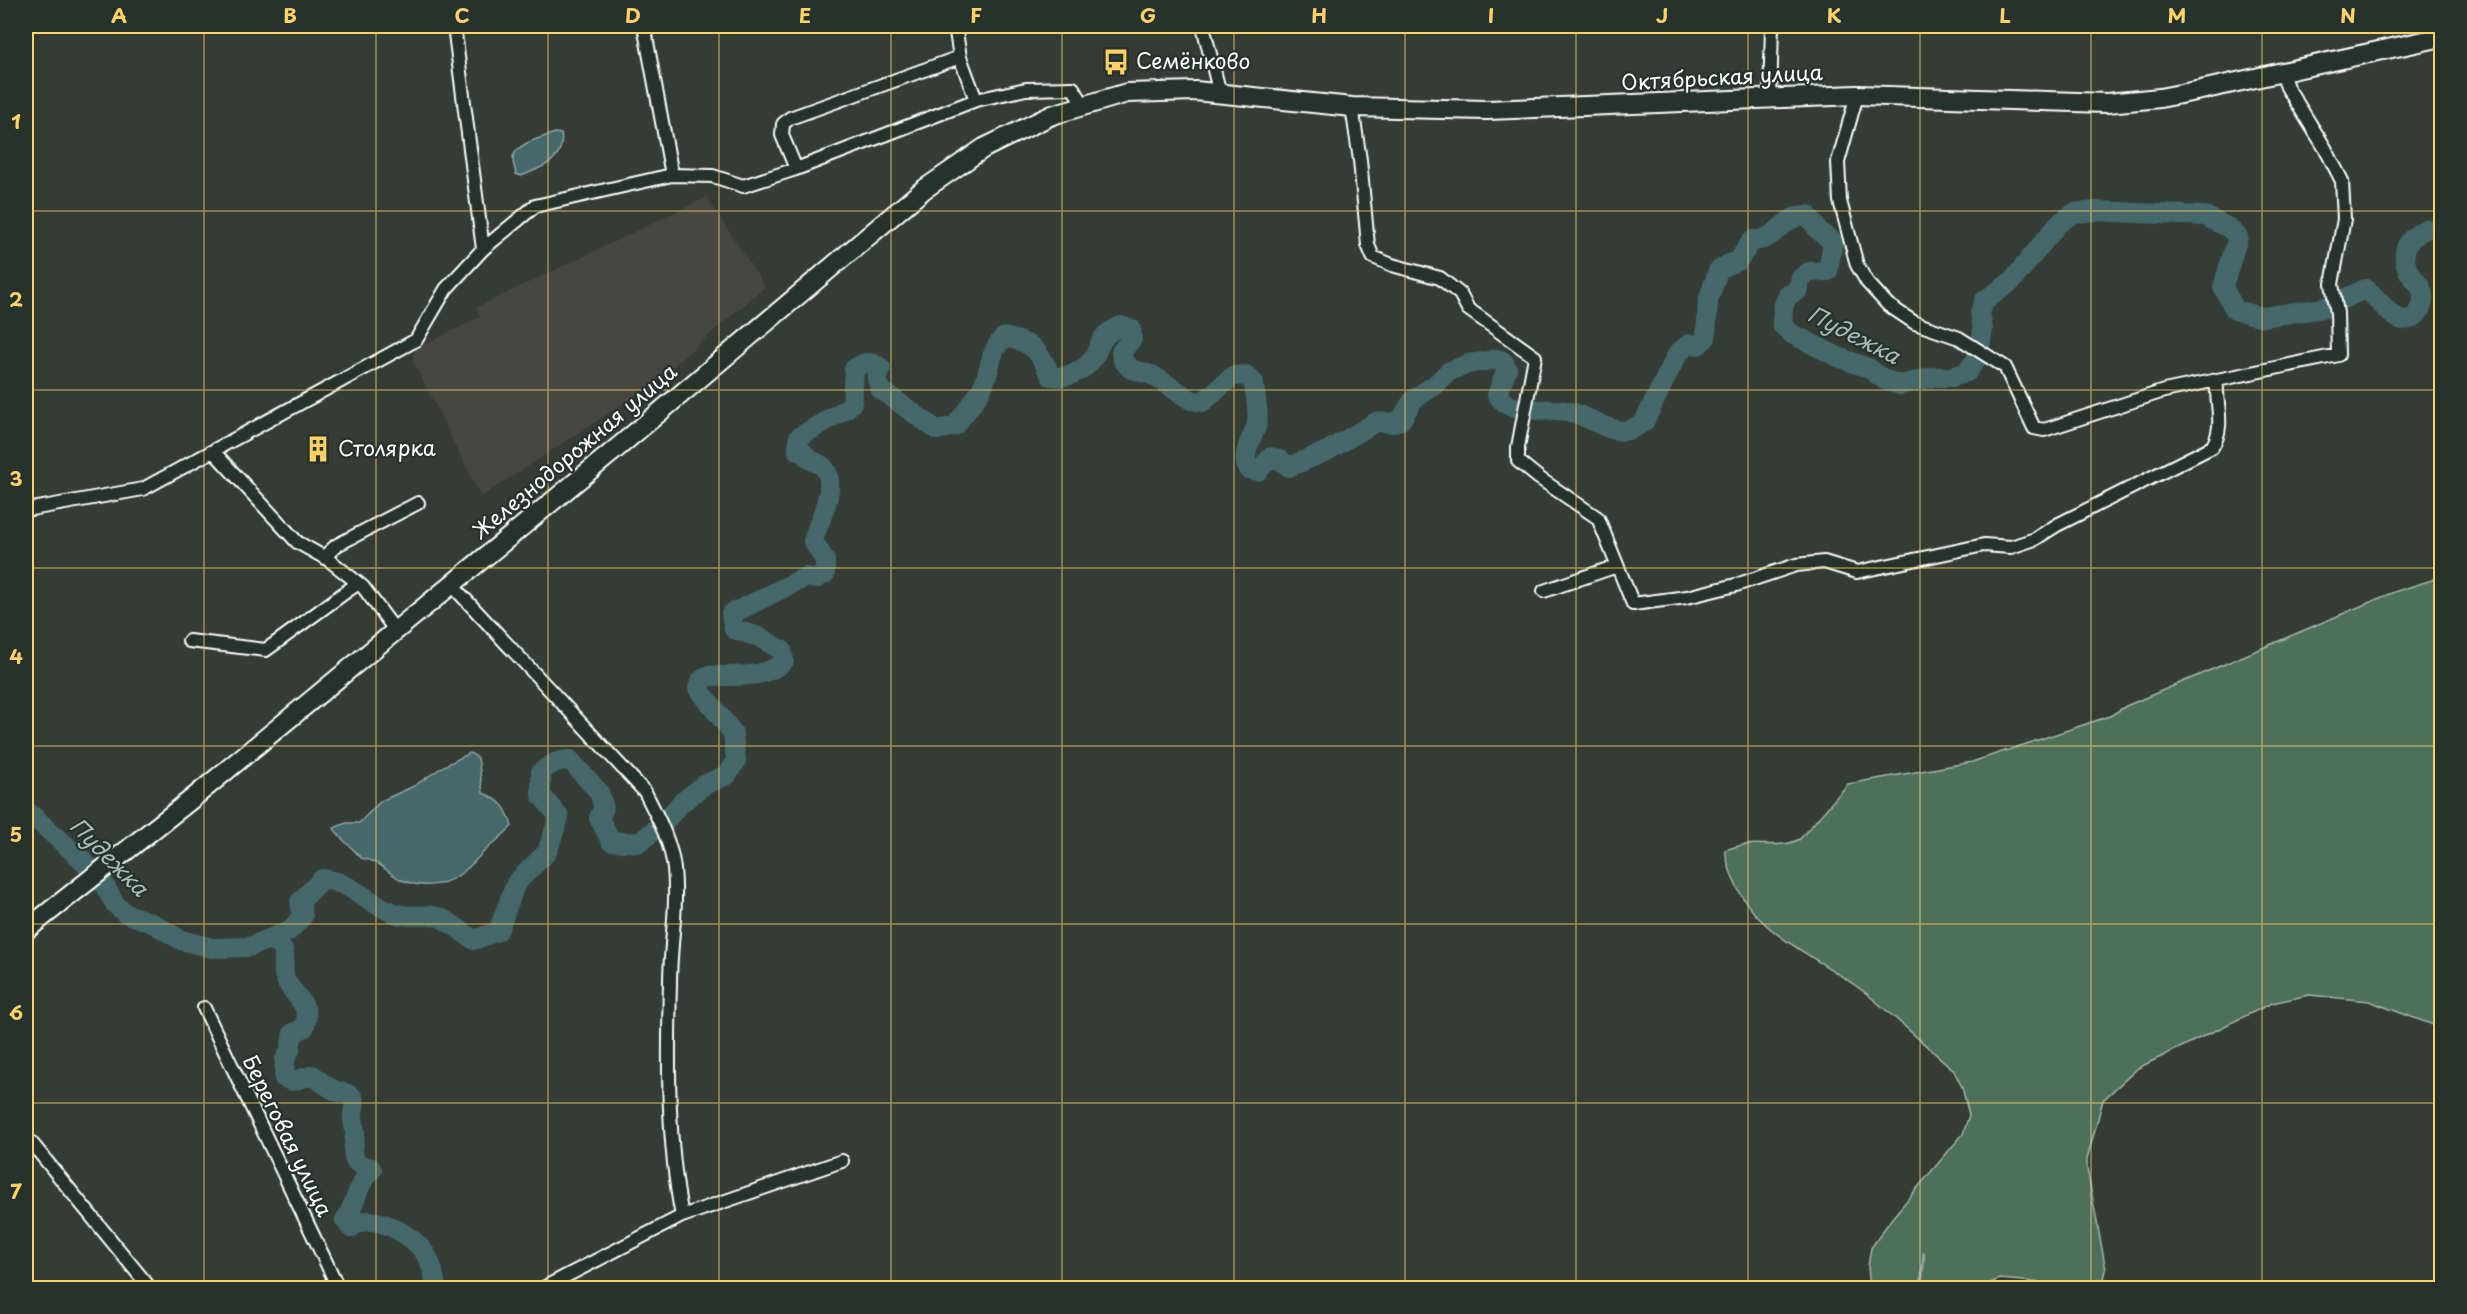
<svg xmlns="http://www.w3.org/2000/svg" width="2467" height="1314" viewBox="0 0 2467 1314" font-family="'Playpen Sans',sans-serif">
<rect width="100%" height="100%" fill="#343c35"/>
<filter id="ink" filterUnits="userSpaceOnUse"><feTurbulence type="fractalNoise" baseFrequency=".0167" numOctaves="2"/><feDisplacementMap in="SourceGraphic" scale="12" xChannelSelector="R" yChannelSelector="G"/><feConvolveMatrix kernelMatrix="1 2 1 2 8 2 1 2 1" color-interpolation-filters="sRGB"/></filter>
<g filter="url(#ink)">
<!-- built -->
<path fill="#44463f" d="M2176,26H2306L2297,28L2177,33Z
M707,197L765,287L649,387L481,497L412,359L417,348L480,317L475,308Z"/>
<!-- green -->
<path fill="#4e6f5a" stroke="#a6b7ac" stroke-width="1.5" d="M2441,577V1028L2369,1001L2309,995L2272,1003L2138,1068L2103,1100L2087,1159V1169L2106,1270L2104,1279L2070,1285L2000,1279L1978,1288H1870L1868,1266L1871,1248L1892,1218L1963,1134L1969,1115L1962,1087L1953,1069C1924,1044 1896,1018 1867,994C1809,948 1739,933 1725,850C1731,848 1737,846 1743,845C1763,842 1781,849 1800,839L1848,784L1972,762L2110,716L2126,706L2394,592Z"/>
<!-- water -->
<path fill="#44686b" stroke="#8fa4a6" stroke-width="1.5" d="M555,133L561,134C566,161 540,168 521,176L516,174C515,169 513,164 513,159C513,144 543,137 555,133Z
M470,753L478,758L483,793C501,800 507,808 512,826C500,839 485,849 474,862C454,883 431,892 402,880C385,872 383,862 361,858C352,846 341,841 334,828L346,823H359L381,801L414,786L444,766Z"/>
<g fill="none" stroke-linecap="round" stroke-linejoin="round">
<!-- stream -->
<path stroke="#8fa4a6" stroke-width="3" d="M1921,1288L1924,1253"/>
<!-- river -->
<path stroke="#44686b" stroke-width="20" d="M2441,223H2442
M26,810L80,858L102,881L115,904L125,913L154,924L181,940L212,948L249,947L289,931L303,916L300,902L322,879C351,881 369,905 397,914C408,918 422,914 434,916C447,918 463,933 474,940L498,931L516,883L547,852L559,817L541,795V772C551,764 557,760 570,760L599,792L604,808L599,818L611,841L639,843L666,820L681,803L704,785L727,775L736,761L733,733L698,688L701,681L707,676C733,675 765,680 784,661L782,650L759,637L734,629L731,614L806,577L815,579L825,574V560L813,541C818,521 838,488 825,469C820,461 810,464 804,453L798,451L799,437L846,409L852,403L854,369C864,361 871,361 881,368L877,379L880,389L937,430L955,426C965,412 980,396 985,381C991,365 991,349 1004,337C1035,343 1038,350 1051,376C1066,379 1085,371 1093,358C1099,350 1099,340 1108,333C1112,330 1117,328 1121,326L1131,329L1132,339L1121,352L1123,360L1131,369L1152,375L1191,400L1203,402L1233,376L1246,375L1254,383C1255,396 1260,416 1256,427C1251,440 1241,455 1248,469L1258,471L1271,457L1280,460L1289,467L1327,451L1376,422L1392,423L1401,420L1413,400L1436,384L1448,372L1468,364L1498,359L1504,362L1507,369L1497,395C1512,416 1543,407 1566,411C1585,414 1603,430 1623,431C1630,431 1638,426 1644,422L1678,353L1689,344L1698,345L1706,338L1708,301L1718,271L1727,265L1738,261L1752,240C1776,243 1783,214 1808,215L1818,230L1833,242L1828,271L1809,272L1801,278L1797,291L1788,295L1783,307L1782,325L1792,334L1838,357L1868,368L1885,380L1900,385L1933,377H1952L1967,372L1978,357L1983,330L1980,313L1984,301L2012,281L2058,224L2074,213L2096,211L2205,216L2229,228L2238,237L2223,287L2235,310L2263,317L2324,308L2365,289C2377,296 2384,310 2396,317C2414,328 2429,304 2421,288C2418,282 2411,277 2408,270C2399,250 2409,237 2426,229
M269,939C294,951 279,959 285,978C292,996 314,1005 304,1028L293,1033L290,1050L285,1059L284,1078L292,1081L313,1075C320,1082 328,1087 336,1091C342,1094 348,1091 353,1098C357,1104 352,1110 353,1116C353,1121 354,1126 355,1131C355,1147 346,1165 370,1167L372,1170C357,1183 356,1205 345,1220L351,1228C368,1208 413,1235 424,1252C432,1263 434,1275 436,1288"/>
<!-- street casing -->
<g stroke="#fff" stroke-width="16">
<path id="street" d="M454,26L483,249
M644,26L672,175
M955,26L960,57L976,100
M1203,26L1220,94
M1857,95L1838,162L1840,201L1857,265L1867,282L1888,305L1915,323L1959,338L2005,367L2034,428L2044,430L2164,391L2338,355L2337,313L2332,284L2344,219L2342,181L2325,148L2287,87L2282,74
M1770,100L1772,26
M1352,107L1360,160L1368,245L1373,257L1392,265L1440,278L1460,294L1468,309L1535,357L1518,447V461L1539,478L1598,518L1633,604L1687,597L1736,585L1796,565L1824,562L1857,572L1984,545L2011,547L2035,539L2057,525L2212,447C2226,426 2215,403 2217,380
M796,169L782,135L783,124L790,118L960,57
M213,451L297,542L329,560L363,587L395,630
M26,510L143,489L416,340L446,289L483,249L535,206L672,175L713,176L743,186L796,169L976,100L1026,89L1073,88L1084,105
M324,557L337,545L418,503
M451,584L645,792C657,816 671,841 674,869C678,907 670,945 670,983C668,1060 667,1141 682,1216
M1544,591L1617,566
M189,641L266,650L358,583
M204,1008L335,1281L325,1288
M30,1141L150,1288
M543,1288L682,1216L842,1161"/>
</g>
<!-- secondary casing -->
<g stroke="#fff" stroke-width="22">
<path id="secondary" d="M26,930L193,798L617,448L923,190L984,148L1052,115L1127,93L1195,91L1352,107L1487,110L1857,95L2107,103L2160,98L2201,90L2442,37"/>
</g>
<!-- street -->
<use href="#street" stroke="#26332d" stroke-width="12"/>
<!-- secondary -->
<use href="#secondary" stroke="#26332d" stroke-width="18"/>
</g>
</g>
<!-- grid -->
<path fill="none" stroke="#ffd166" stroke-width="1.5" stroke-opacity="0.55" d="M204,26V1288M376,26V1288M548,26V1288M719,26V1288M891,26V1288M1062,26V1288M1234,26V1288M1405,26V1288M1576,26V1288M1748,26V1288M1920,26V1288M2091,26V1288M2262,26V1288M26,211H2442M26,390H2442M26,568H2442M26,746H2442M26,924H2442M26,1103H2442"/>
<!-- icons -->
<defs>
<g id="bus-bare" transform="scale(2.07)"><path d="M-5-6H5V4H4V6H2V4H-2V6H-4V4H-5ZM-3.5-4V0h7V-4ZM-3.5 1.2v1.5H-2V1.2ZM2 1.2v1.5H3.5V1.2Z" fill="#ffd166" stroke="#26332d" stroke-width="2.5" paint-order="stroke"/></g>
<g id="building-bare" transform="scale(2.07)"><path d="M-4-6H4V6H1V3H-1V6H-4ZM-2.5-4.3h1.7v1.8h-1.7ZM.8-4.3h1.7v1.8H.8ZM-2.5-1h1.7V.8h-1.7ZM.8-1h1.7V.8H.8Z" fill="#ffd166" stroke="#26332d" stroke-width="2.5" paint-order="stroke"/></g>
</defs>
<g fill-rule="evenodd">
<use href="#bus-bare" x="1116" y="62"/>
<use href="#building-bare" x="318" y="449"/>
</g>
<g text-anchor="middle" stroke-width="4.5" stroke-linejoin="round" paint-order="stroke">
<!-- poi labels -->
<g font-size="21" fill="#fff" stroke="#26332d" text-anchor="start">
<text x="1136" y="69">Семёнково</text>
<text x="338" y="456">Столярка</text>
</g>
<!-- street labels -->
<g font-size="21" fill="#fff" stroke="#26332d">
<text transform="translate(1722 78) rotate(-3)" y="7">Октябрьская улица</text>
<text transform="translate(575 452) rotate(-40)" y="7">Железнодорожная улица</text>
<text transform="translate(287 1136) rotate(64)" y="7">Береговая улица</text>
</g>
<!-- water labels -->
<g font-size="22" font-style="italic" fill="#abbbbc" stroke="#26332d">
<text transform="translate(1854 335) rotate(27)" y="8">Пудежка</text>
<text transform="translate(109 857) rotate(45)" y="8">Пудежка</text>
</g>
</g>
<!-- margin -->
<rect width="2467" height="1314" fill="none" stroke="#26332d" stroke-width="66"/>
<rect x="33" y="33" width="2401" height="1248" fill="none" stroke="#ffd166" stroke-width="2"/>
<g font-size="20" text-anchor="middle" font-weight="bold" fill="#ffd166">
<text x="119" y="23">A</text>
<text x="290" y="23">B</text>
<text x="462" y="23">C</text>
<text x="633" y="23">D</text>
<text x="805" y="23">E</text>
<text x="976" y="23">F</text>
<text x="1148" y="23">G</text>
<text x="1319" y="23">H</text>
<text x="1491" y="23">I</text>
<text x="1662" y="23">J</text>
<text x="1834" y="23">K</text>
<text x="2005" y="23">L</text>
<text x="2177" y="23">M</text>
<text x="2348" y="23">N</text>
<text x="16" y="129">1</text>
<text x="16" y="307">2</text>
<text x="16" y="486">3</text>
<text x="16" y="664">4</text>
<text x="16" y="842">5</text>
<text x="16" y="1020">6</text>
<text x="16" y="1199">7</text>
</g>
</svg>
